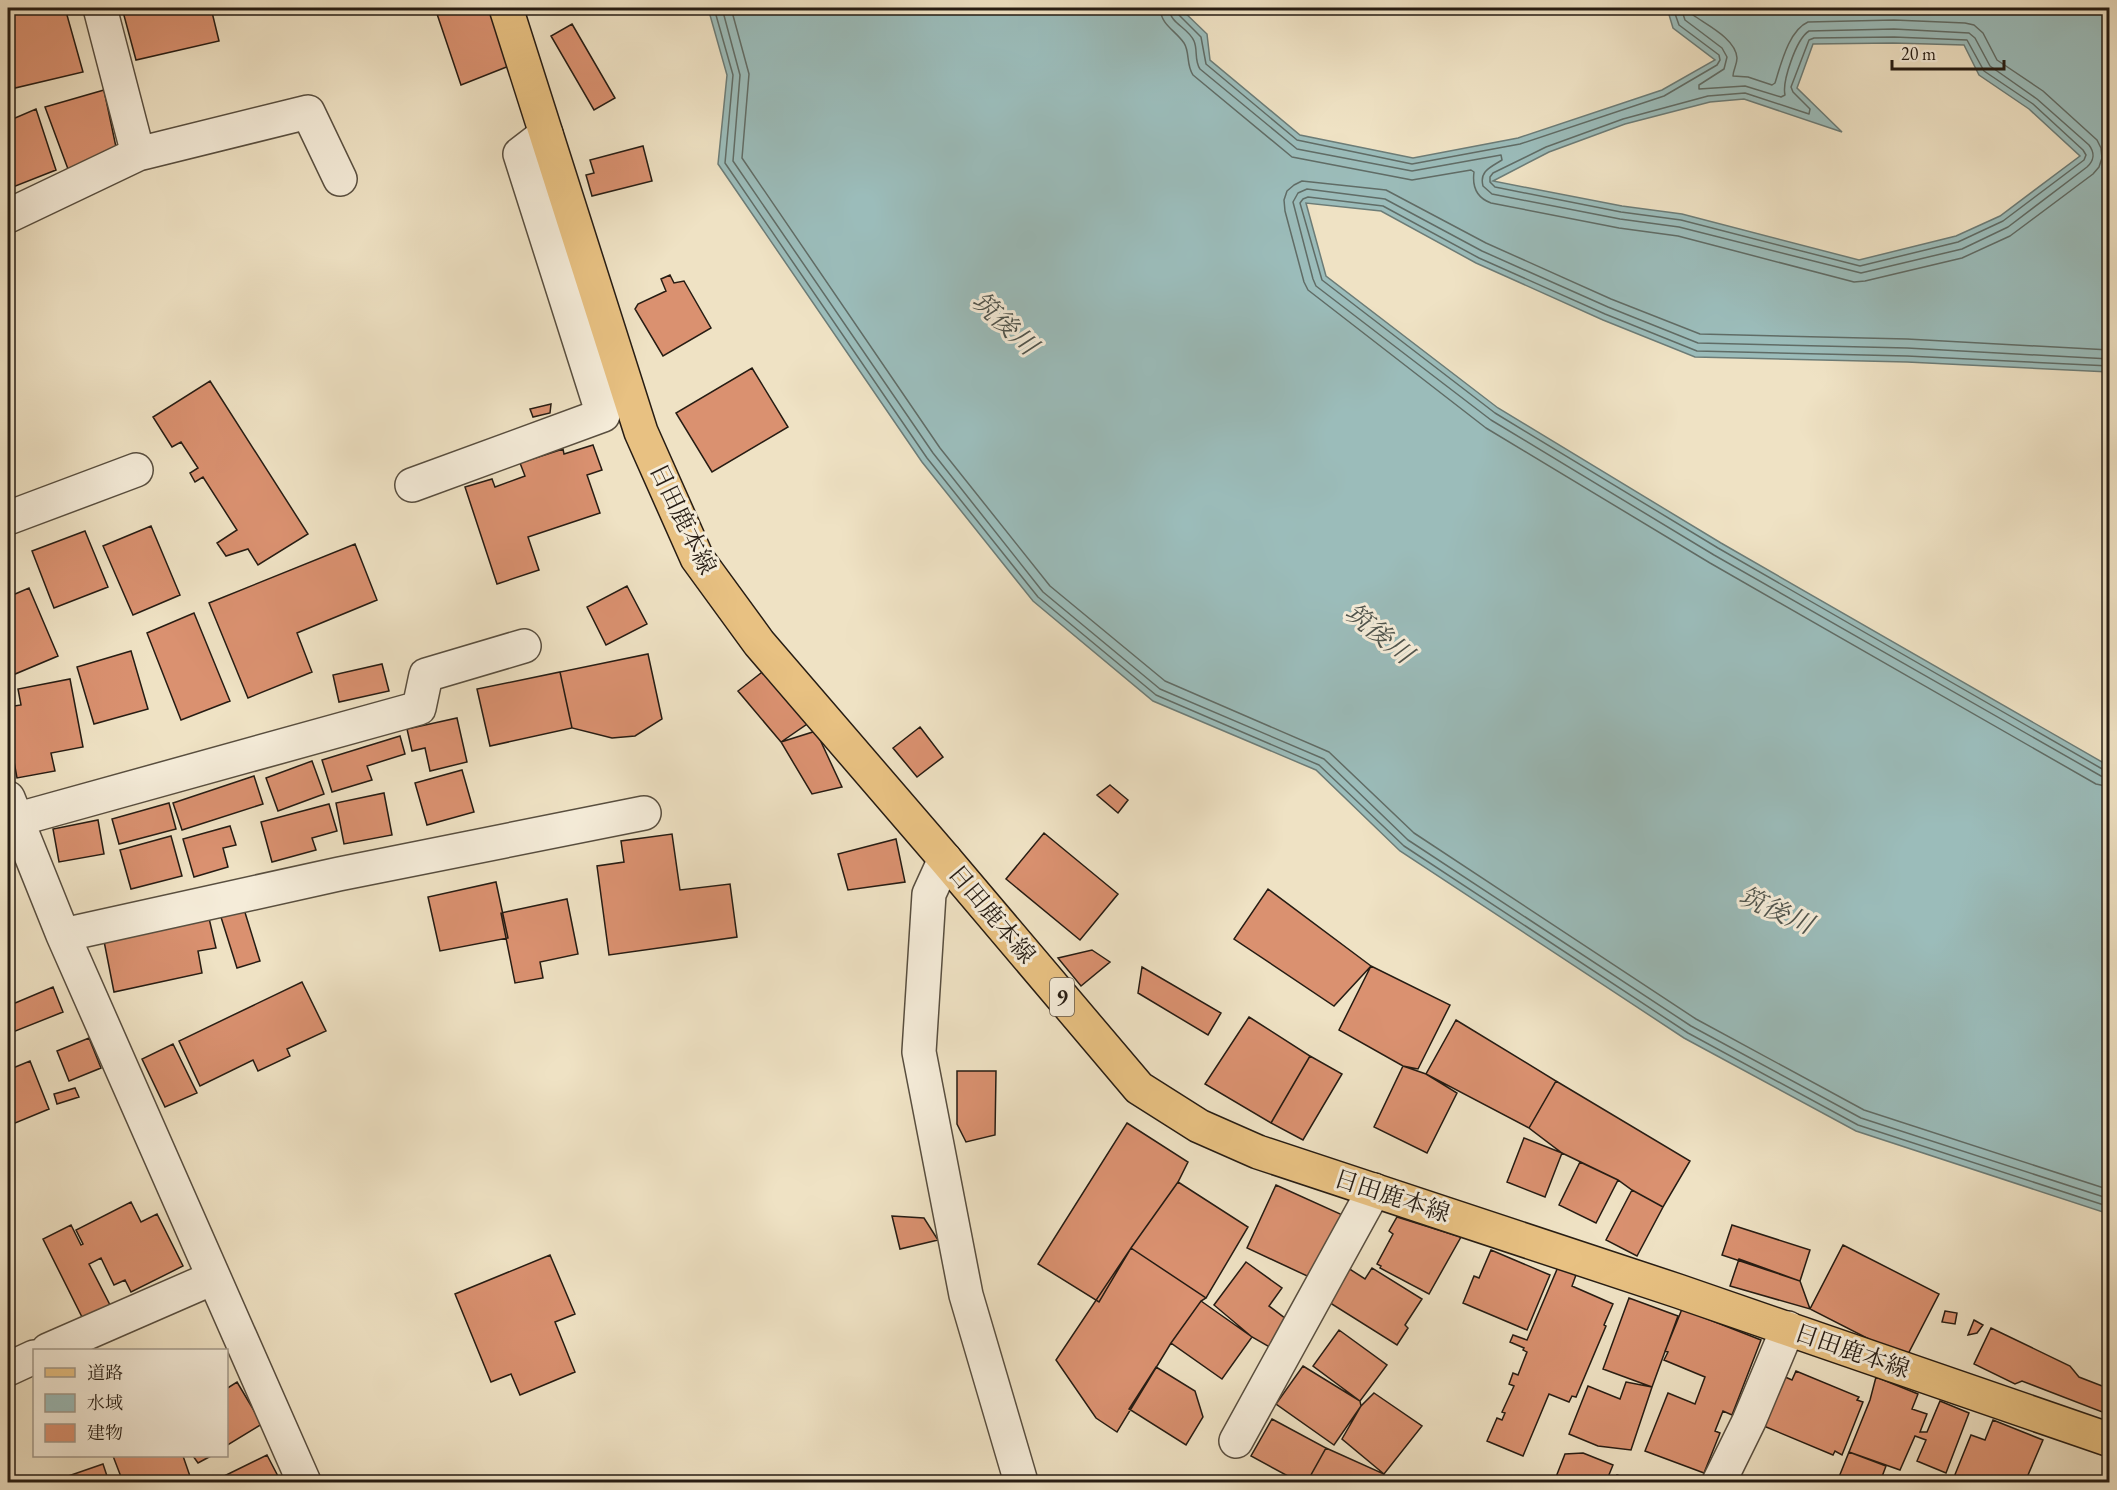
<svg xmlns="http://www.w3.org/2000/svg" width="2117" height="1490" viewBox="0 0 2117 1490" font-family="'EB Garamond','Noto Serif JP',serif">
<rect width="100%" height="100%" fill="#efe2c4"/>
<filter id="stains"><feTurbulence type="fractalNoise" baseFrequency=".00333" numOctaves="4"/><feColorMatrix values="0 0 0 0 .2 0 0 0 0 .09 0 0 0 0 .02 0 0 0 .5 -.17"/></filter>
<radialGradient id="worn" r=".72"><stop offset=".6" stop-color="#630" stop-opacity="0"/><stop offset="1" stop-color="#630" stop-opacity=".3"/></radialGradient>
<!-- water -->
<path fill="#9bbcba" stroke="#6c7c77" stroke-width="1.5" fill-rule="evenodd" d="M708,8H1180L1207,34L1210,60L1300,135L1413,158L1518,138L1662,90L1715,60L1673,28L1667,8H2109V372L1907,362L1695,357L1603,320L1476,263L1381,211L1306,203L1326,276L1498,408L1721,543L2109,766V1214L1856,1131L1684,1038L1400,851L1316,770L1153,701L1033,601L922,462L718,164L727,75ZM1893,43L1964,45L1979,75L2029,109L2080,156L2000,216L1956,236L1859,260L1682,214L1622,206L1493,181L1549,152L1625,124L1710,102L1744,99L1842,132L1797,88L1813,44Z"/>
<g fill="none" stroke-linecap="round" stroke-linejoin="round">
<!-- shore -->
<path stroke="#606c66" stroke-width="1.5" d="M714,8L733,75L725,163L927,458L1038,597L1156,695L1319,765L1404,846L1688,1033L1858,1125L2110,1207
M722,8L740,75L733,161L933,453L1043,592L1160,689L1324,759L1408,840L1691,1026L1861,1118L2110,1199
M731,8L749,74L742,158L940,448L1050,586L1165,681L1329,752L1414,833L1696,1019L1864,1110L2110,1190
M1160,8C1161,25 1175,30 1184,43C1190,52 1186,65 1193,75L1292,157L1412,180L1471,170L1474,172C1472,187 1477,198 1491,203L1619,228L1678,236L1854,282L1865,281L1962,258L2010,236L2093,174L2099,167L2102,158L2101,148L2097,140L2043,91L1997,60L1983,33L1974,25L1965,23L1894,20L1808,22C1789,30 1781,64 1775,83L1772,85L1748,77L1733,76C1733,70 1737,65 1737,58C1736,39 1707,25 1693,15L1690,8
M1169,8C1170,24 1188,27 1194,41C1198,50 1194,60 1200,69L1297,149L1412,171L1501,155L1502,160C1491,167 1479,171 1483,186L1492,194L1620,219L1679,227L1861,273L1962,249L2008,227L2087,167C2094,161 2095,153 2089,145L2037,99L1990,66L1975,38L1969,33L1894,29L1809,31C1796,39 1782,82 1785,95L1781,97L1745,86L1699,89V85L1724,69L1727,57L1722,48L1685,20L1681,8
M1176,8L1178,14L1201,37L1206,64L1297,140L1412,164L1520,144L1664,96L1717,65L1720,60L1719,55L1679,25L1673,8
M1894,37L1967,40L1984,71L2033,104L2083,150L2086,155L2084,160L2003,221L1958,242L1860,266L1681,220L1621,212L1495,187L1490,182V177L1493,173L1546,147L1623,119L1708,96L1745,93L1809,114L1810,109L1793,92L1791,87L1809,40L1814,38Z
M2110,350L1907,339L1700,334L1611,299L1486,243L1386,190L1302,181L1294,185L1287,191L1284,200L1285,211L1304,282L1308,290L1486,428L1710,563L2096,784L2110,787
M2110,359L1907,348L1698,343L1608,307L1482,251L1385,199L1307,189L1298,193L1293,202L1313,279L1316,286L1491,420L1714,555L2101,776L2110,778
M2110,366L1907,356L1697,351L1605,314L1479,258L1383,206L1308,197L1303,199L1300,203L1322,280L1495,413L1718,548L2104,770L2110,771"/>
</g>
<!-- building -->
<path fill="#da9170" stroke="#261c13" stroke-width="1.5" d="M8,8H65L83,72L15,88L8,69Z
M122,8H211L219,41L136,60Z
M435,8H489L509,66L461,85Z
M572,24L615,98L594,110L551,36Z
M104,90L116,147L68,169L45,107Z
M36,109L56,170L8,189V121Z
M643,146L652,181L592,196L586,175L594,173L590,160Z
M670,275L674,283L684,281L711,328L663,356L635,309L638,304L666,291L661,279Z
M752,368L788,427L712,472L676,413Z
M210,381L308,534L258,565L248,549L226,556L217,543L237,530L203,477L195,482L190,473L198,468L181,442L172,447L153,417Z
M551,404L550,413L533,417L530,409Z
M593,445L602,470L587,475L600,513L528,537L539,570L497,584L465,487L492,479L495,487L525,476L520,463L563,449L564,454Z
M151,526L180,595L133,615L103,546Z
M85,531L108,587L54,608L32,551Z
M355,544L377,600L297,633L312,672L248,698L209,603Z
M627,586L647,624L606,645L587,607Z
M29,588L58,656L8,677V597Z
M194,613L230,701L181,720L147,633Z
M131,651L148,709L94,724L77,667Z
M648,654L662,719L635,736L612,738L572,728L560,672Z
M775,662L810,722L781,742L738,691Z
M382,664L389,691L339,702L333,675Z
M560,672L572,728L490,746L477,689Z
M70,679L83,747L51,753L55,771L17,778L8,728V707L21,705L18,689Z
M457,718L467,762L430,771L425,748L412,751L407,729Z
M920,727L943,757L917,777L893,748Z
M816,731L842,787L812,794L781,742Z
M400,736L405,754L367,766L372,780L332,792L322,760Z
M312,761L324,794L278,811L266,778Z
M462,770L474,812L427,825L415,783Z
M254,776L263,804L182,830L173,803Z
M1110,785L1128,800L1118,813L1097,795Z
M384,793L392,835L344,844L336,803Z
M169,803L176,829L119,844L112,819Z
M329,804L337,831L312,838L316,850L272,862L261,822Z
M98,820L104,854L59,862L53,829Z
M230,826L236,845L223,848L228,867L194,877L183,839Z
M1044,833L1118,894L1080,940L1006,879Z
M672,834L680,890L730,884L737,937L609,955L597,866L624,862L621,841Z
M171,836L182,876L131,889L120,850Z
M896,839L905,882L848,890L838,854Z
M496,882L508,938L440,951L428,897Z
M1268,889L1371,966L1334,1006L1234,939Z
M567,899L578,954L540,962L543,978L515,983L501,913Z
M243,906L260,961L237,968L220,914Z
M208,914L216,948L198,951L202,973L114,992L103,936Z
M1092,950L1110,962L1081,986L1058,958Z
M1371,966L1450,1005L1418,1069L1403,1066L1339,1030Z
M1142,967L1221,1013L1208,1035L1138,993Z
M302,982L326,1031L287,1049L290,1056L258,1071L253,1060L200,1086L179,1041Z
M53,987L63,1012L8,1034V1006Z
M1249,1017L1310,1056L1271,1123L1205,1084Z
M1456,1020L1556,1081L1529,1128L1426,1074Z
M89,1038L101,1068L69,1081L57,1051Z
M173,1044L197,1093L165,1107L142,1059Z
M1310,1056L1342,1074L1303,1140L1271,1123Z
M30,1061L49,1109L8,1126V1070Z
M1403,1066L1426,1074L1457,1093L1427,1153L1374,1127Z
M957,1071H996L995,1135L966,1142L957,1124Z
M1556,1081L1690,1161L1663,1207L1632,1190L1618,1180L1562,1153L1529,1128Z
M75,1088L79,1097L57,1104L54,1094Z
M1127,1123L1188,1162L1178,1182L1131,1248L1099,1302L1038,1264Z
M1524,1138L1562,1153L1545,1197L1507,1182Z
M1580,1162L1618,1180L1596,1223L1559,1205Z
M1178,1182L1248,1227L1206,1298L1131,1248Z
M1276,1185L1347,1217L1318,1281L1247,1248Z
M1632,1190L1663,1207L1637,1256L1606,1240Z
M131,1202L141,1222L157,1214L183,1266L131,1292L125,1280L114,1285L101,1258L89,1264L110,1305L83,1319L43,1239L71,1225L81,1245L83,1244L76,1230Z
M892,1216L924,1218L938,1240L900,1249Z
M1397,1217L1461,1237L1429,1294L1380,1268L1381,1266L1377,1264L1393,1234L1389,1231Z
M1732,1225L1810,1250L1800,1281L1722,1255Z
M1843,1245L1939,1294L1906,1358L1810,1309Z
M1131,1248L1206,1298L1201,1301L1171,1343L1117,1432L1096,1418L1056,1360Z
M1491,1250L1550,1275L1527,1330L1463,1303L1474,1276L1479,1278Z
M550,1255L575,1314L555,1322L575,1372L520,1395L511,1374L491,1382L455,1294Z
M1739,1259L1800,1281L1810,1309L1730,1286Z
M1246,1262L1282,1288L1269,1306L1294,1325L1275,1350L1252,1337L1214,1305Z
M1558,1267L1576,1275L1572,1286L1613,1304L1604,1325L1606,1326L1576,1397L1572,1396L1569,1402L1549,1394L1523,1456L1487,1441L1497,1418L1502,1420L1505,1413L1502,1412L1514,1386L1509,1384L1513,1373L1518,1375L1527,1352L1523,1350L1524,1348L1510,1342L1513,1335L1527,1340Z
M1348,1268L1365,1279L1372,1268L1422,1299L1405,1325L1408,1328L1397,1345L1327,1301Z
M1629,1298L1678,1316L1652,1387L1603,1369Z
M1201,1301L1252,1337L1222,1379L1171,1343Z
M1682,1309L1761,1340L1732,1415L1723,1411L1715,1431L1720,1433L1704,1473L1645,1451L1668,1393L1695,1404L1705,1377L1664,1360L1668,1352L1665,1351Z
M1945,1311L1957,1313L1955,1324L1942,1322Z
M1974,1320L1983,1325L1977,1333L1968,1335Z
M1991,1328L2070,1366L2079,1377L2110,1389V1415L2022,1381L2015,1384L1974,1364Z
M1339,1330L1387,1365L1360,1401L1313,1366Z
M1303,1366L1360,1401L1361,1406L1334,1445L1276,1404Z
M1156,1367L1195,1391L1203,1417L1186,1445L1129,1409Z
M1796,1371L1859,1397L1857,1400L1863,1402L1842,1455L1835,1451L1833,1455L1759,1424L1783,1376L1792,1380Z
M1876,1377L1918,1394L1912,1409L1927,1414L1920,1432H1927L1940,1401L1969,1413L1946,1473L1917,1461L1926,1440L1915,1436L1900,1470L1849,1452L1870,1400Z
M237,1382L262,1424L226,1446V1389Z
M1626,1382L1652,1387L1631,1450L1598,1446L1569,1434L1588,1386L1620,1399Z
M1374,1393L1422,1426L1384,1474L1342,1439L1361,1406Z
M1272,1419L1326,1448L1307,1482H1299L1251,1456Z
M1993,1420L2043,1440L2025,1482H1952L1971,1435L1985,1440Z
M1326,1448L1384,1474L1380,1482H1307Z
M1849,1452L1886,1466L1880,1482H1837Z
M1583,1453L1613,1465L1606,1482H1554L1565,1454Z
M267,1455L281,1482H212Z
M113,1456H183L192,1482H123Z
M193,1456H211L198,1463Z
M103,1464L109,1482H51Z
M1617,1475L1639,1482H1614Z"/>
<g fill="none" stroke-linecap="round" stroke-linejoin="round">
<!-- street casing -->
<g stroke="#584e3f" stroke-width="36">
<path id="street" d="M138,154L308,112L340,179
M8,216L138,154L100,8
M412,485L603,415L520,154L546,134
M8,518L136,470
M8,798L63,935L304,1482
M15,820L419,708L426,675L524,646
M945,859L929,894L919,1052L966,1295L1021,1482
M63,935L339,874L644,813
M48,1350L213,1278
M8,1369L34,1357
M1236,1441L1374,1190
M1719,1482L1749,1421L1788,1328"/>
</g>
<!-- primary casing -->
<g stroke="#261c13" stroke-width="36">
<path id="primary" d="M506,8L641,432L697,558L759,643L945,859L1139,1088L1199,1126L1258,1152L1678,1291L2110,1440"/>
</g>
<!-- street -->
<use href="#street" stroke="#f5ecd9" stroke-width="33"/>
<!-- primary -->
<use href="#primary" stroke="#e8c182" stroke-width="33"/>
</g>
<g text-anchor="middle" stroke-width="6" stroke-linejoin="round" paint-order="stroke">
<!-- shield labels -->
<rect fill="#f5ecd9" stroke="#645a4e" stroke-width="1.5" x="1050" y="978" width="24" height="38" rx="4.5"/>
<g font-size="22" font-weight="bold" fill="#261c13">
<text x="1062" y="1005">9</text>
</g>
<!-- street labels -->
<g font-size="24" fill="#261c13" stroke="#f5ecd9">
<text transform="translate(683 519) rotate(64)" y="8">日田鹿本線</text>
<text transform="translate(992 914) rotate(50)" y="8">日田鹿本線</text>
<text transform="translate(1392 1196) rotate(18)" y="8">日田鹿本線</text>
<text transform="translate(1852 1351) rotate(19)" y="8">日田鹿本線</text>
</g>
<!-- water labels -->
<g font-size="26" font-style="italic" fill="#4f544d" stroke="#f5ecd9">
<text transform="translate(1005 323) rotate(43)" y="9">筑後川</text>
<text transform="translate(1379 633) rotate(39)" y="9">筑後川</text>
<text transform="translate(1776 910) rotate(24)" y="9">筑後川</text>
</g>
</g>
<!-- margin -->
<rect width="2117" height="1490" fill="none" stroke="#efe2c4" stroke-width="30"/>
<rect x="9" y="9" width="2099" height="1472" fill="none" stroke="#261c13" stroke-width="3"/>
<rect x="15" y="15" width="2087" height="1460" fill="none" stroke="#261c13" stroke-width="1.5"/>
<!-- legend -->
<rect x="33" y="1349" width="195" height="108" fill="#f5ecd9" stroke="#a2998a" stroke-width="1.5"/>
<rect x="45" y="1368" width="30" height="9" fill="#e8c182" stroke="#a2998a" stroke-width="1.5"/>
<text x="87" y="1379" font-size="18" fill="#261c13">道路</text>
<rect x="45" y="1394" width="30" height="18" fill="#9bbcba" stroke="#a2998a" stroke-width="1.5"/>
<text x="87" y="1409" font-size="18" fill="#261c13">水域</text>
<rect x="45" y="1424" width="30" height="18" fill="#da9170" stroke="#a2998a" stroke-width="1.5"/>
<text x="87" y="1439" font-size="18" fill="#261c13">建物</text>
<!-- scale -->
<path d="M1892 60v9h112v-9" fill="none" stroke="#261c13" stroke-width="3"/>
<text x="1901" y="60" font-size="18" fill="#261c13" stroke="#f5ecd9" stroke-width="4.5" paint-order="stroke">20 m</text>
<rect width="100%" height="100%" filter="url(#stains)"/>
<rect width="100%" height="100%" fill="url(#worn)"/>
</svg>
